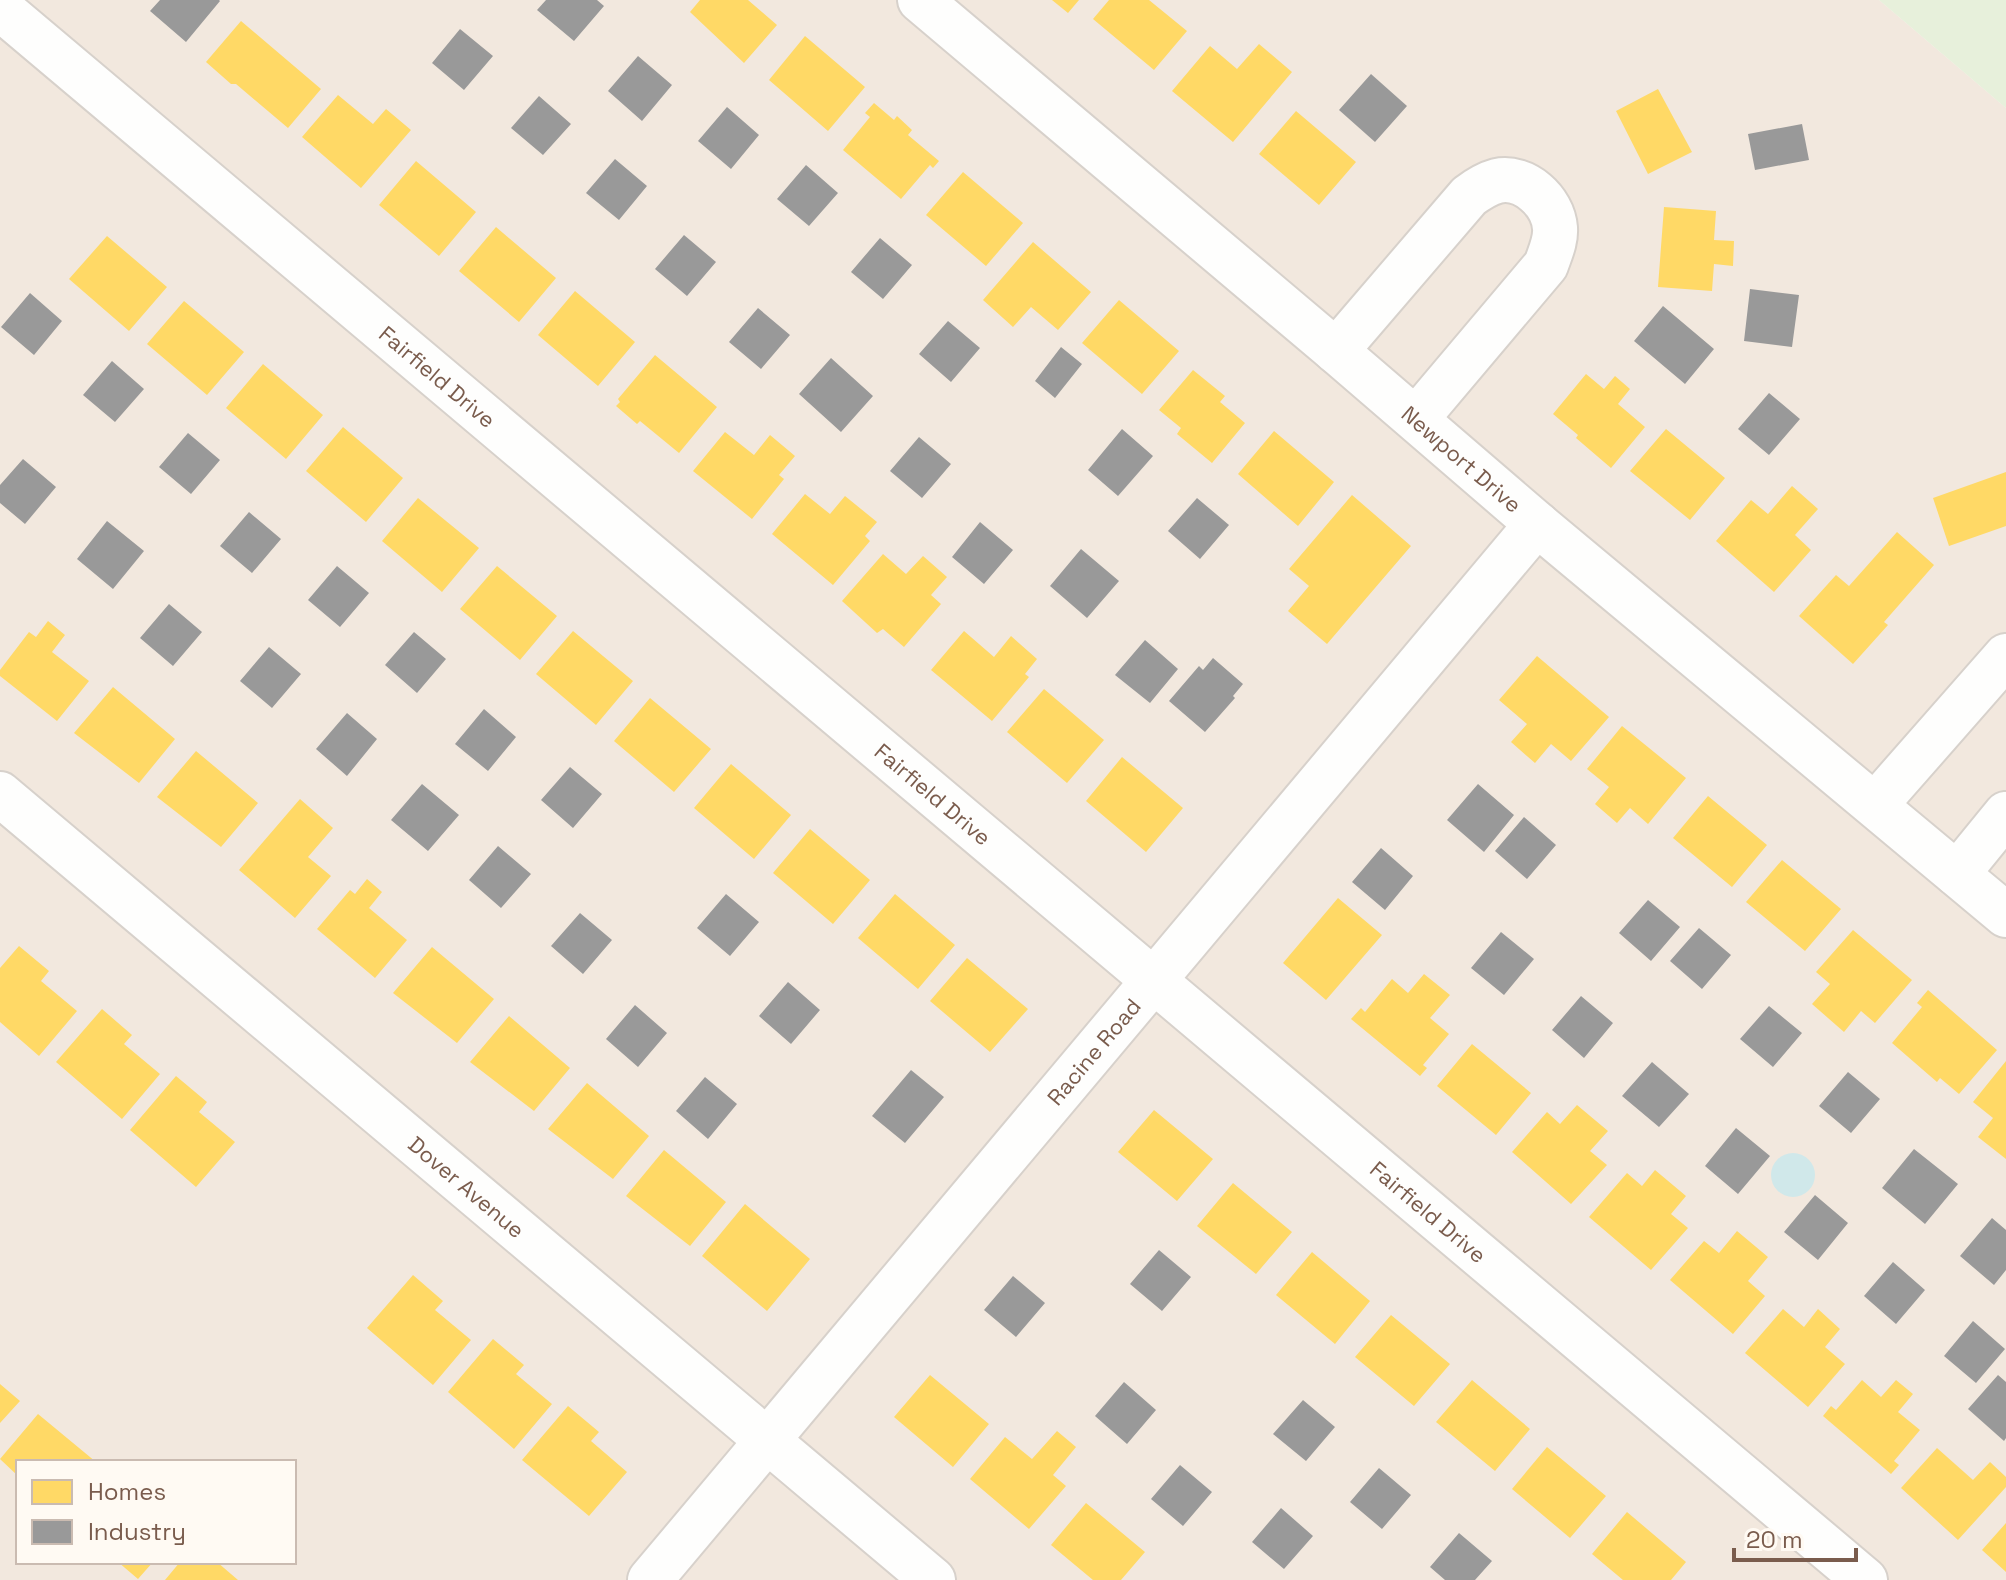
<svg xmlns="http://www.w3.org/2000/svg" width="2006" height="1580" viewBox="0 0 2006 1580" font-family="'Space Grotesk',sans-serif">
<rect width="100%" height="100%" fill="#f9f5f0"/>
<!-- residential -->
<path fill="#f2e8de" fill-rule="evenodd" d="M0,0H1879L2006,108V1580H0ZM18,1462H294V1562H18Z"/>
<!-- green -->
<path fill="#e7f0db" d="M1879,0H2006V108Z"/>
<!-- water -->
<path fill="#d0e8ea" d="M1771 1175a22 22 0 1 1 44 0a22 22 0 1 1-44 0Z"/>
<!-- homes -->
<path fill="#ffd966" d="M700,0H748L777,25L744,63L690,12Z
M1052,0H1079L1068,13Z
M1109,0H1149L1187,31L1154,70L1093,19Z
M241,21L321,89L288,128L236,84H231L206,62Z
M805,36L865,87L828,131L769,80Z
M1259,44L1292,72L1233,142L1172,91L1210,46L1237,69Z
M1658,89L1692,152L1648,174L1616,111Z
M338,95L373,124L386,109L411,130L361,188L302,137Z
M874,103L894,120L897,116L912,130L908,135L939,161L933,168L930,165L901,199L843,150L870,117L865,113Z
M1296,111L1356,162L1319,205L1259,154Z
M416,161L476,212L439,256L379,205Z
M963,172L1023,223L986,266L926,215Z
M1664,207L1716,211L1714,240L1734,241L1733,266L1714,264L1712,291L1658,287Z
M496,227L556,278L519,322L459,271Z
M107,236L167,287L129,331L69,279Z
M1033,242L1091,292L1058,330L1031,307L1013,327L983,300Z
M575,291L635,342L598,386L538,335Z
M1119,300L1179,351L1142,394L1082,343Z
M184,301L244,352L207,395L147,344Z
M655,355L717,407L679,453L640,421L637,424L616,406L620,402L618,399Z
M263,364L323,415L286,459L226,408Z
M1193,370L1225,396L1220,402L1245,423L1212,463L1177,434L1181,428L1159,410Z
M1586,374L1604,389L1615,376L1630,389L1618,404L1645,427L1611,468L1576,438L1578,435L1553,414Z
M343,427L403,478L366,522L306,471Z
M1666,429L1725,478L1690,520L1630,471Z
M1274,431L1334,482L1298,526L1238,474Z
M725,432L754,455L770,435L795,456L779,475L784,479L752,519L693,471Z
M2006,472V526L1949,546L1933,498Z
M1792,486L1818,509L1795,535L1811,550L1774,592L1716,541L1751,500L1768,514Z
M805,494L830,514L845,496L877,522L865,536L870,541L833,585L772,534Z
M1352,495L1411,546L1327,644L1288,611L1309,586L1289,569Z
M418,498L479,548L442,592L382,541Z
M1897,532L1934,565L1884,622L1888,625L1853,664L1799,616L1836,575L1849,586Z
M883,554L906,574L923,556L947,577L931,595L941,604L904,647L883,629L877,633L842,601Z
M497,566L557,616L520,660L460,609Z
M48,621L65,635L52,652L89,681L57,721L0,676V670L29,632L36,637Z
M573,631L633,681L596,725L536,674Z
M964,631L994,657L1011,636L1037,659L1025,674L1029,677L992,721L931,670Z
M1537,656L1609,717L1571,761L1551,744L1535,763L1511,742L1527,724L1499,700Z
M113,687L175,739L139,783L74,733Z
M1044,689L1104,740L1067,783L1007,732Z
M650,698L711,749L674,792L614,741Z
M1622,726L1686,778L1648,824L1630,808L1617,823L1595,804L1609,787L1587,769Z
M196,751L258,803L221,847L157,797Z
M1122,757L1183,808L1146,852L1086,801Z
M731,764L791,815L754,859L694,808Z
M1708,796L1767,845L1732,887L1673,838Z
M300,799L333,828L308,857L331,876L295,918L239,870Z
M810,829L870,880L833,924L773,873Z
M1782,860L1841,909L1805,951L1746,902Z
M367,879L382,892L369,908L407,940L375,978L317,929L350,890L355,894Z
M895,894L955,945L918,989L858,938Z
M1338,898L1382,935L1326,1000L1283,963Z
M1853,930L1912,980L1875,1023L1861,1011L1844,1032L1812,1004L1830,984L1816,972Z
M19,946L49,971L41,981L77,1011L39,1056L0,1022V968Z
M432,947L494,999L457,1043L393,993Z
M967,958L1028,1009L990,1052L930,1001Z
M1424,974L1450,995L1430,1018L1449,1034L1423,1065L1427,1068L1420,1076L1351,1019L1361,1008L1365,1012L1392,979L1408,993Z
M1928,990L1997,1050L1959,1094L1940,1078L1937,1082L1892,1043L1922,1007L1917,1003Z
M102,1009L132,1035L124,1044L160,1074L122,1119L56,1062Z
M509,1016L570,1068L534,1111L470,1062Z
M1472,1044L1531,1093L1496,1135L1437,1086Z
M2006,1061V1159L1978,1137L1993,1118L1973,1102Z
M176,1076L207,1102L199,1112L235,1142L196,1187L130,1130Z
M587,1083L649,1136L613,1179L548,1129Z
M1577,1105L1608,1131L1590,1151L1607,1165L1571,1204L1512,1152L1547,1112L1560,1124Z
M1154,1110L1213,1159L1177,1201L1118,1152Z
M664,1150L726,1202L690,1246L626,1196Z
M1655,1170L1686,1196L1671,1214L1688,1228L1651,1270L1589,1217L1627,1173L1642,1186Z
M1233,1183L1292,1232L1256,1274L1197,1226Z
M745,1204L810,1259L767,1311L702,1256Z
M1737,1231L1768,1257L1748,1281L1765,1296L1733,1334L1670,1280L1704,1241L1719,1253Z
M1312,1252L1370,1301L1335,1344L1276,1295Z
M413,1275L443,1301L435,1310L471,1340L433,1385L367,1328Z
M1783,1309L1804,1327L1818,1309L1840,1329L1825,1347L1845,1364L1808,1407L1745,1353Z
M1391,1315L1450,1364L1414,1406L1355,1357Z
M493,1339L524,1365L516,1374L552,1404L514,1449L448,1392Z
M930,1375L989,1424L953,1467L894,1417Z
M1472,1380L1530,1429L1495,1471L1436,1422Z
M1862,1380L1881,1397L1896,1380L1913,1394L1898,1412L1920,1430L1894,1461L1899,1465L1891,1474L1823,1416L1831,1406L1836,1410Z
M0,1384L20,1401L0,1423Z
M568,1406L599,1432L591,1441L627,1472L589,1516L522,1460Z
M38,1414L96,1462H18V1476L0,1459Z
M1057,1431L1076,1447L1053,1475L1066,1486L1029,1529L970,1479L1005,1437L1032,1459Z
M1547,1447L1606,1496L1570,1538L1512,1489Z
M1937,1448L1973,1480L1990,1462L2006,1477V1487L1958,1540L1901,1488Z
M1086,1503L1145,1552L1121,1580H1093L1051,1545Z
M1627,1512L1686,1562L1671,1580H1623L1592,1554Z
M2006,1523V1572L1982,1550Z
M118,1562H153L138,1579Z
M180,1562H217L238,1580H165Z"/>
<!-- industry -->
<path fill="#999" d="M160,0H219L220,1L186,42L150,11Z
M546,0H597L604,6L574,41L537,10Z
M460,29L493,56L464,90L432,63Z
M638,56L672,85L642,121L608,91Z
M1371,74L1407,106L1375,142L1339,110Z
M539,96L571,124L543,155L511,128Z
M727,107L759,135L731,169L698,141Z
M1802,124L1809,160L1755,170L1748,134Z
M615,159L647,186L619,220L586,193Z
M806,165L838,193L809,226L777,199Z
M684,235L716,262L687,296L655,269Z
M880,238L912,265L883,299L851,272Z
M1750,289L1799,295L1792,347L1744,341Z
M30,293L62,321L34,355L1,327Z
M1663,306L1714,349L1685,384L1634,341Z
M758,308L790,335L761,369L729,342Z
M948,321L980,348L951,382L919,354Z
M1061,347L1082,364L1055,398L1035,381Z
M831,358L873,396L841,432L799,394Z
M112,361L144,389L115,422L83,395Z
M1769,393L1800,419L1769,455L1738,429Z
M1122,429L1153,456L1118,496L1088,470Z
M188,433L220,460L191,494L159,467Z
M919,437L951,464L922,498L890,471Z
M23,459L56,487L25,524L0,503V485Z
M1197,498L1229,525L1200,559L1168,531Z
M249,512L281,539L252,573L220,546Z
M107,521L144,551L113,589L77,559Z
M980,522L1013,550L984,584L952,557Z
M1081,549L1119,581L1087,618L1050,586Z
M337,566L369,593L340,627L308,600Z
M169,604L202,632L173,666L140,638Z
M414,632L446,659L417,693L385,665Z
M1145,640L1178,669L1150,703L1115,675Z
M269,647L301,674L272,708L240,681Z
M1213,658L1243,684L1233,696L1235,698L1205,732L1169,701L1199,666L1203,670Z
M484,709L516,737L488,771L455,744Z
M347,713L377,739L347,776L316,749Z
M570,767L602,794L573,828L541,800Z
M422,784L459,815L428,851L391,820Z
M1478,784L1514,815L1484,852L1447,820Z
M1524,817L1556,845L1527,879L1495,851Z
M498,846L531,874L501,908L469,880Z
M1381,848L1413,876L1385,910L1352,882Z
M726,894L759,922L730,956L697,928Z
M1648,900L1680,927L1651,961L1619,933Z
M580,913L612,940L583,974L551,946Z
M1699,928L1731,955L1702,989L1670,961Z
M1501,932L1534,959L1504,995L1471,968Z
M788,982L820,1010L791,1044L759,1016Z
M1581,996L1613,1023L1584,1058L1552,1030Z
M635,1005L667,1033L638,1067L606,1039Z
M1769,1006L1802,1033L1773,1067L1740,1039Z
M1652,1062L1689,1094L1659,1127L1622,1096Z
M911,1070L944,1097L905,1143L872,1116Z
M1848,1072L1880,1099L1851,1133L1819,1106Z
M705,1077L737,1104L708,1139L676,1111Z
M1736,1128L1770,1156L1738,1194L1705,1166Z
M1914,1149L1958,1184L1925,1224L1882,1188Z
M1815,1195L1848,1223L1818,1260L1784,1232Z
M1992,1218L2006,1230V1270L1994,1285L1960,1256Z
M1159,1250L1191,1277L1162,1311L1130,1284Z
M1893,1262L1925,1290L1896,1324L1864,1296Z
M1013,1276L1045,1303L1016,1337L984,1310Z
M1973,1321L2005,1349L1976,1383L1944,1356Z
M1998,1375L2006,1382V1438L2004,1441L1968,1409Z
M1124,1382L1156,1410L1127,1444L1095,1416Z
M1303,1400L1335,1427L1306,1461L1273,1434Z
M1180,1465L1212,1492L1183,1526L1151,1499Z
M1379,1468L1411,1495L1382,1529L1350,1502Z
M1281,1508L1313,1536L1284,1569L1252,1542Z
M1459,1533L1492,1561L1475,1580H1445L1430,1567Z"/>
<g fill="none" stroke-linecap="round" stroke-linejoin="round">
<!-- minor casing -->
<g stroke="#d7d1cb" stroke-width="48">
<g id="minor">
<path id="s1" d="M920,0L1336,351L1537,524L2006,915"/>
<path id="s2" d="M0,8L1865,1580"/>
<path d="M1336,351L1469,196C1477,190 1486,184 1497,181C1524,175 1553,201 1555,228C1556,241 1550,253 1546,265L1416,419"/>
<path id="s3" d="M0,794L933,1580"/>
<path d="M1876,804L2006,656"/>
<path d="M1957,874L2006,814"/>
<path id="s4" d="M650,1580L1537,524"/>
</g>
</g>
<!-- minor -->
<use href="#minor" stroke="#fefefd" stroke-width="44"/>
</g>
<g text-anchor="middle" stroke-width="8" stroke-linejoin="round" paint-order="stroke">
<!-- street labels -->
<g font-size="22" fill="#7a5c4d" stroke="#fffaf3">
<text dy="8" stroke="none"><textPath href="#s2" startOffset="572">Fairfield Drive</textPath></text>
<text dy="8" stroke="none"><textPath href="#s1" startOffset="710">Newport Drive</textPath></text>
<text dy="8" stroke="none"><textPath href="#s2" startOffset="1220">Fairfield Drive</textPath></text>
<text dy="8" stroke="none"><textPath href="#s4" startOffset="690">Racine Road</textPath></text>
<text dy="8" stroke="none"><textPath href="#s3" startOffset="610">Dover Avenue</textPath></text>
<text dy="8" stroke="none"><textPath href="#s2" startOffset="1868">Fairfield Drive</textPath></text>
</g>
</g>
<!-- legend -->
<rect x="16" y="1460" width="280" height="104" fill="#fffaf3" stroke="#cabbb1" stroke-width="2"/>
<rect x="32" y="1480" width="40" height="24" fill="#ffd966" stroke="#cabbb1" stroke-width="2"/>
<text x="88" y="1500" font-size="24" fill="#7a5c4d">Homes</text>
<rect x="32" y="1520" width="40" height="24" fill="#999999" stroke="#cabbb1" stroke-width="2"/>
<text x="88" y="1540" font-size="24" fill="#7a5c4d">Industry</text>
<!-- scale -->
<path d="M1734 1548v12h122v-12" fill="none" stroke="#7a5c4d" stroke-width="4"/>
<text x="1746" y="1548" font-size="24" fill="#7a5c4d" stroke="#fffaf3" stroke-width="6" paint-order="stroke">20 m</text>
</svg>
